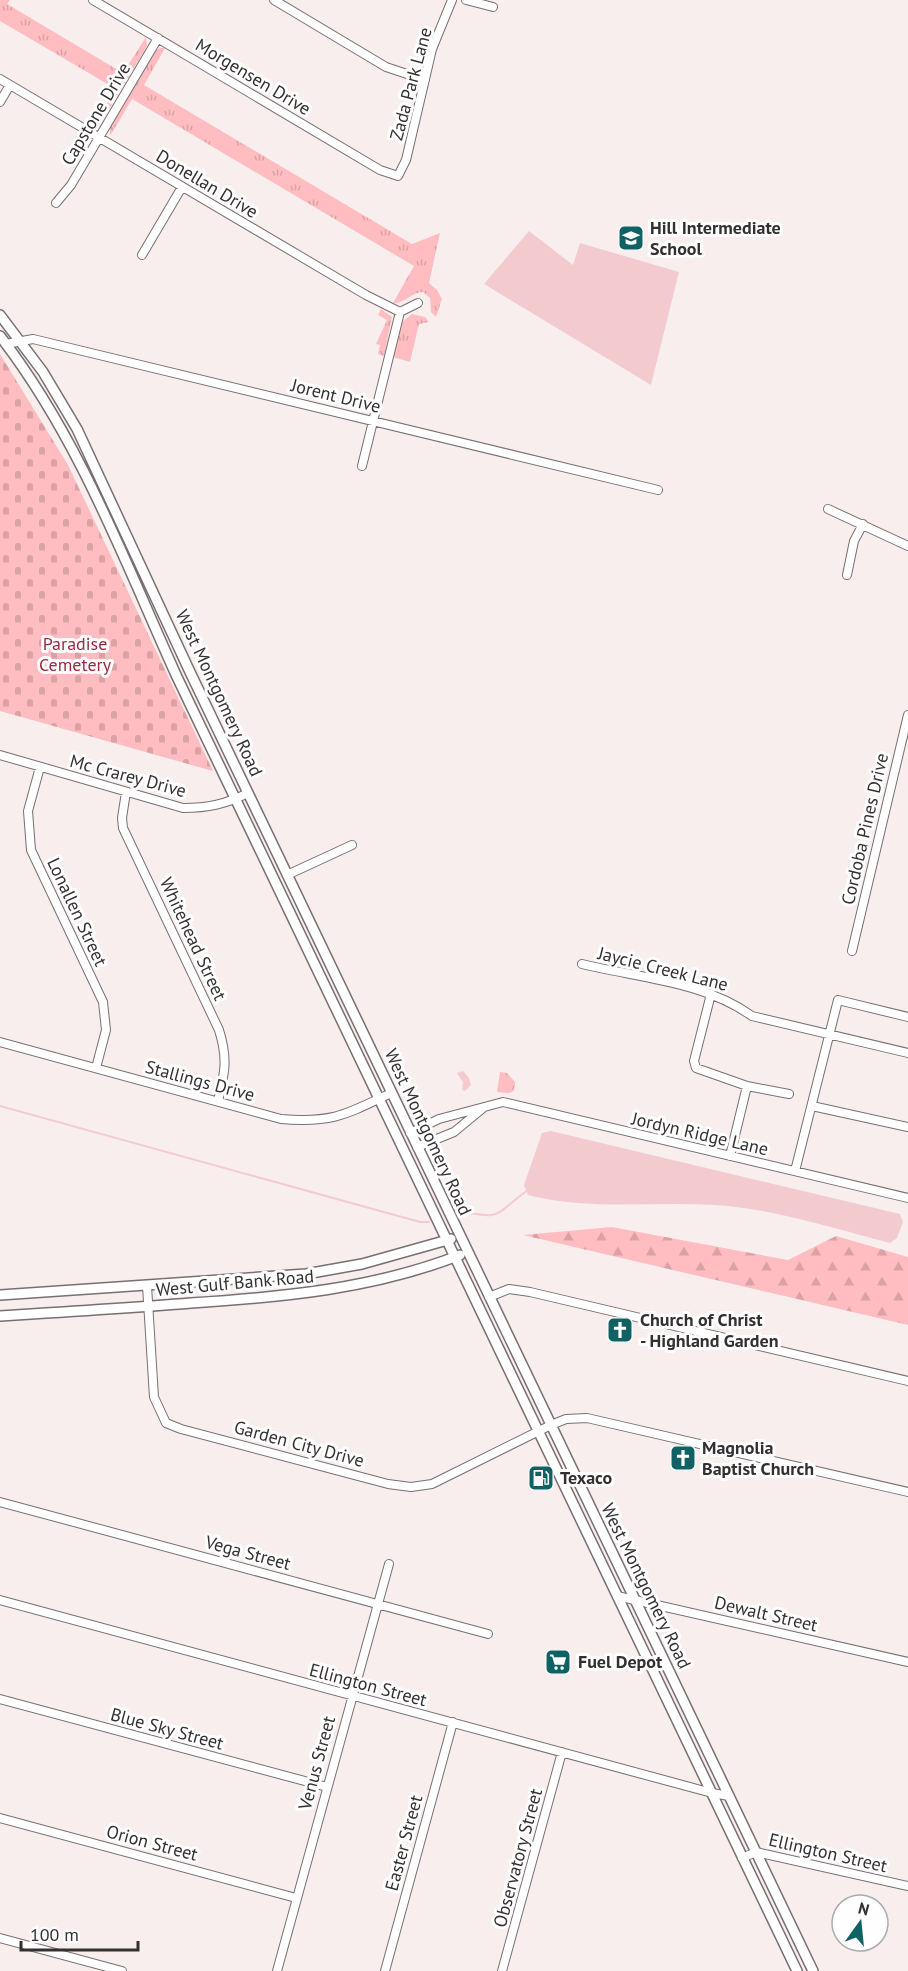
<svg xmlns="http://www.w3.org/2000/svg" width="908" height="1971" viewBox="0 0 908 1971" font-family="'PT Sans',sans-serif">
<defs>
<pattern id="grass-tufts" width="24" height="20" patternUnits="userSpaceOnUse" patternTransform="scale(1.5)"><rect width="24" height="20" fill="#ffbcc1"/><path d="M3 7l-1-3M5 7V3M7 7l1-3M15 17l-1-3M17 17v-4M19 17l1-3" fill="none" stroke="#dba2a6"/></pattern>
<pattern id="forest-firs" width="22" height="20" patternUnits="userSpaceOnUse" patternTransform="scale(1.5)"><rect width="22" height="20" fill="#ffbcc1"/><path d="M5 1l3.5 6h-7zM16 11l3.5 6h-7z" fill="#dba2a6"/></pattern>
<pattern id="cemetery-stones" width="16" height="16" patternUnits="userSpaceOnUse" patternTransform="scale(1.5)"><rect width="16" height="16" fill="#ffbcc1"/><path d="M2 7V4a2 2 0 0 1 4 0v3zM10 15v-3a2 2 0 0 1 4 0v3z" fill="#dba2a6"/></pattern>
<pattern id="park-crowns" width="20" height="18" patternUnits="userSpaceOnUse" patternTransform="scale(1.5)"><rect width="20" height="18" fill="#ffbcc1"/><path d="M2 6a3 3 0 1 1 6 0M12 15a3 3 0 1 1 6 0" fill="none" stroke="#dba2a6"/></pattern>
</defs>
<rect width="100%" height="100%" fill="#f9eeee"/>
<!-- grass -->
<path fill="url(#grass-tufts)" d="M0,0H10L7,4L123,73L146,37L147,46L99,126L93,127L116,89L0,21Z
M160,48H165L144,85L412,244L440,233L429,283L437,290L442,299L436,317L431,312L430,298L423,292C411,292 405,304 393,303L414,266L132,99L110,136V127L155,51Z
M381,309L392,317L384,356L378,354L380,345L376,344L387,320L378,315Z
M412,314L425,317L429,322L419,324L410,362L393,357L401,323Z"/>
<!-- forest -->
<path fill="url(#forest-firs)" d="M612,1227L788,1260L836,1236L908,1257V1325L523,1235Z"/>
<!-- cemetery -->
<path fill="url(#cemetery-stones)" d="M0,354L68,465L213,771L0,711Z"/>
<!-- park -->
<path fill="url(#park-crowns)" d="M500,1072L507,1073L515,1082L514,1091L509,1093L497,1092Z"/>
<!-- water -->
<path fill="#f3cbce" d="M529,231L573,265L580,243L679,272L651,385L484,284Z
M463,1071L469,1078L471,1085L465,1091L462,1090L463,1082L457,1073Z
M551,1131L900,1214L903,1222L897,1238L890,1243C832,1228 775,1209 715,1205C653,1201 589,1211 528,1195L524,1185L542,1133Z"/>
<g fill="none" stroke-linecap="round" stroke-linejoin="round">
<!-- stream -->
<path stroke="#f3cbce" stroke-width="2" d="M0,1106L420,1222H429
M457,1210C504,1221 493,1215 528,1190"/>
<!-- minor casing -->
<g stroke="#786f70" stroke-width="10">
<path id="minor" d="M93,0L380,170L398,176L406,160L432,49L452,0
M274,0L386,67L425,80
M466,0L493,7
M0,79L366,295L400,312
M0,102L10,85
M56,203L71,185L158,38
M142,255L182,187
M6,344L33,339L658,490
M362,466L400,312L418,303
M828,509L908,546
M847,575L854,541L863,524
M0,755L183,808C208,808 226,804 248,793
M40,767L28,811L31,850L103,1002L106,1030L96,1068
M126,792L122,818L123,828L219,1030C228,1059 225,1072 218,1101
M287,875L352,845
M852,951L908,715
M582,964C639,978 703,981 752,1016L908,1053
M711,994L694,1061L696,1068L747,1086L789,1094
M0,1042L281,1119C333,1123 345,1115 391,1093
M812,1106L908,1127
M410,1133L439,1119L503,1102L908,1198
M417,1147L454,1132L482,1109
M730,1156L747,1086
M795,1171L838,1000L908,1017
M147,1286L154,1397L166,1423L181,1429L388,1484L411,1487L432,1484L551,1425L566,1419L587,1418L908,1492
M489,1297L509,1289L530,1292L908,1381
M0,1502L488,1634
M617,1596L908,1662
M0,1600L712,1793L729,1796
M0,1699L327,1787
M0,1818L296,1898
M742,1858L756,1852L908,1886
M0,1938L122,1971
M277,1971L389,1564
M385,1971L453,1722
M502,1971L562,1752"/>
</g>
<!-- major casing -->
<g stroke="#786f70" stroke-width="12">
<path id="major" d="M0,315L43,372L77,429L190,672L813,1971
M0,336C79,438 124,560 177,677L797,1971
M0,1295L306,1274L362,1264L451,1239
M0,1316C64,1312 128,1308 191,1303C283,1297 373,1289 460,1255"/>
</g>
<!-- minor -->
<use href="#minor" stroke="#fff" stroke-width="8"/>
<!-- major -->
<use href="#major" stroke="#fff" stroke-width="9"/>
</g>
<!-- icons -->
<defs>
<g id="school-square" transform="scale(1.35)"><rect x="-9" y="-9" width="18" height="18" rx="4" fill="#106163" stroke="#fefefe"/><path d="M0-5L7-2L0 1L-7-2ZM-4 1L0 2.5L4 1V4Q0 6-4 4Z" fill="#fff"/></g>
<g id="church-square" transform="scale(1.35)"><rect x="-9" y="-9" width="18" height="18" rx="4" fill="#106163" stroke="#fefefe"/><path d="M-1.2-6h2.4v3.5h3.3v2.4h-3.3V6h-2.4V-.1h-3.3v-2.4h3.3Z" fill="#fff"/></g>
<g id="fuel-square" transform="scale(1.35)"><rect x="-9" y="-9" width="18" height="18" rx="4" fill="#106163" stroke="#fefefe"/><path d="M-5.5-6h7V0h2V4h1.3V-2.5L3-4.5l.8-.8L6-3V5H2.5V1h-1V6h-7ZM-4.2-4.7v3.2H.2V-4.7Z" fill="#fff"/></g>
<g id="supermarket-square" transform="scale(1.35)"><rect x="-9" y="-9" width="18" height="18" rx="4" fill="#106163" stroke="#fefefe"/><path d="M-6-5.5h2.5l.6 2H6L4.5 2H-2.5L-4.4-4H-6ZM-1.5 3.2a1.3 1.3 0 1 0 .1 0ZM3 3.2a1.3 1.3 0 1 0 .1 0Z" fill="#fff"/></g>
</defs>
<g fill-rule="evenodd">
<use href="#school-square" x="631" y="238"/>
<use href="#church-square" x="620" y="1330"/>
<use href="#church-square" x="683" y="1458"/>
<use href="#fuel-square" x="541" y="1478"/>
<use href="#supermarket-square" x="558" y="1662"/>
</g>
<g text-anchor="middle" stroke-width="6" stroke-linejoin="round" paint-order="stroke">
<!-- street labels -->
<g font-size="18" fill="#343030" stroke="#fefefe">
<text transform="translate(253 77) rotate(31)" y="6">Morgensen Drive</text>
<text transform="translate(411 84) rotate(-75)" y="6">Zada Park Lane</text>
<text transform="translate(96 114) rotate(-59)" y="6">Capstone Drive</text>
<text transform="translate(207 184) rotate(31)" y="6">Donellan Drive</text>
<text transform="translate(336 396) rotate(14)" y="6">Jorent Drive</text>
<text transform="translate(219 693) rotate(65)" y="6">West Montgomery Road</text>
<text transform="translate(128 776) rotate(15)" y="6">Mc Crarey Drive</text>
<text transform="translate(865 829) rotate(-77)" y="6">Cordoba Pines Drive</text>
<text transform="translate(77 912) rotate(65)" y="6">Lonallen Street</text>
<text transform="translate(193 939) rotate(65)" y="6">Whitehead Street</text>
<text transform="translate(663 969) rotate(14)" y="6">Jaycie Creek Lane</text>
<text transform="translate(200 1081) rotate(15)" y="6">Stallings Drive</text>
<text transform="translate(428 1132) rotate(65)" y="6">West Montgomery Road</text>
<text transform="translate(700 1134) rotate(13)" y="6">Jordyn Ridge Lane</text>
<text transform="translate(235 1283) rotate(-5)" y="6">West Gulf Bank Road</text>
<text transform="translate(299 1444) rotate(15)" y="6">Garden City Drive</text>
<text transform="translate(248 1553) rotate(15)" y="6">Vega Street</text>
<text transform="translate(646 1586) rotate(64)" y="6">West Montgomery Road</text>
<text transform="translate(766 1614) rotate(13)" y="6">Dewalt Street</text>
<text transform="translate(368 1685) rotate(15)" y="6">Ellington Street</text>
<text transform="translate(167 1729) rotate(15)" y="6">Blue Sky Street</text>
<text transform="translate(317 1763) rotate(-75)" y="6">Venus Street</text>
<text transform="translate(152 1843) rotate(15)" y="6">Orion Street</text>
<text transform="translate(404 1843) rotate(-75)" y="6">Easter Street</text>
<text transform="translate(828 1853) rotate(13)" y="6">Ellington Street</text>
<text transform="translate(518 1858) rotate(-75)" y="6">Observatory Street</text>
</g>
<!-- poi labels -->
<g font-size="18" font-weight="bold" fill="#343030" stroke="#fefefe" text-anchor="start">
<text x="650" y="234">Hill Intermediate<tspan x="650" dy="21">School</tspan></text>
<text x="640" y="1326">Church of Christ<tspan x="640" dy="21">- Highland Garden</tspan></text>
<text x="702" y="1454">Magnolia<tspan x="702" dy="21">Baptist Church</tspan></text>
<text x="560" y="1484">Texaco</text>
<text x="578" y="1668">Fuel Depot</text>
</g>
<!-- park labels -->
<g font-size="18" fill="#962b40" stroke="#fefefe">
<text x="75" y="650">Paradise<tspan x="75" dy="21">Cemetery</tspan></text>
</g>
</g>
<!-- north arrow -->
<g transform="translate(860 1923) rotate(15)"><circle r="28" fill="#fefefe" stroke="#adacac" stroke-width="1.5"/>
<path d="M0-4.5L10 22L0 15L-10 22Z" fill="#106163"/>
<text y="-9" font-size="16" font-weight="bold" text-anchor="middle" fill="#343030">N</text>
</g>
<!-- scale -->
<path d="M21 1941v9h117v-9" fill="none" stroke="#343030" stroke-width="3"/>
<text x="30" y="1941" font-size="18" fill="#343030" stroke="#fefefe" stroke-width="4.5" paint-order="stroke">100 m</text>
</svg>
